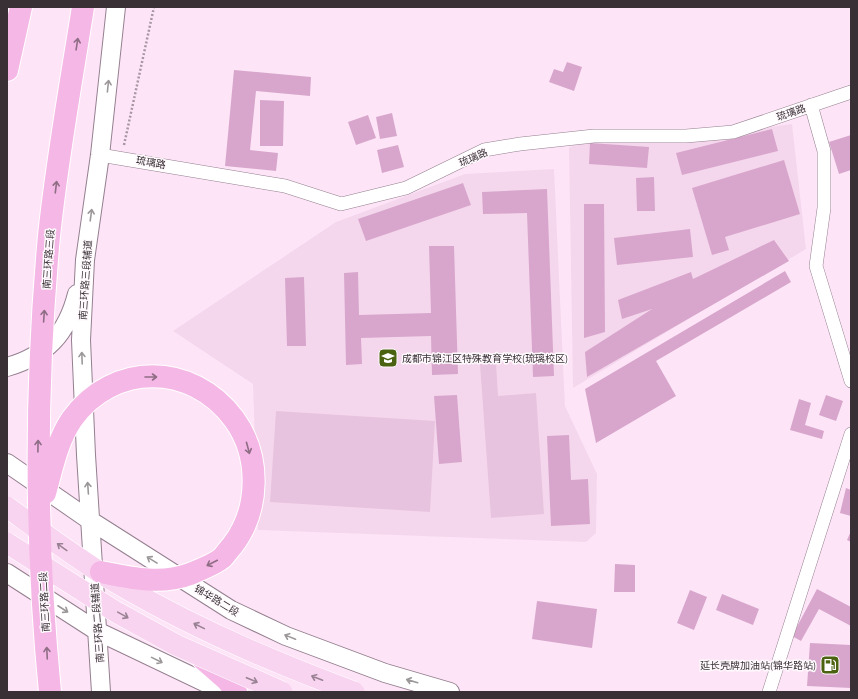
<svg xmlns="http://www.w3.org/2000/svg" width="858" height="699" viewBox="0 0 858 699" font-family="'Source Sans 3','Noto Sans SC',sans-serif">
<rect width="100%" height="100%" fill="#fde5f7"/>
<!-- built -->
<path fill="#f5d7ed" d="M792,124L806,249L573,388L569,148L580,142L666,141Z
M554,169L565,406L597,474L596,533L586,542L258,530L253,384L173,331L336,222L465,174Z"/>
<!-- green -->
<path fill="#e8c3df" d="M496,363L498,396L536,393L544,514L491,518L480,364Z
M276,411L435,421L430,512L270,502Z"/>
<!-- building -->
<path fill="#d8a6cc" d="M567,62L582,67L574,91L549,82L554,69L563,72Z
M234,70L311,77L310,96L256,91L250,150L278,153L276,171L225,166Z
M260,100L284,101L283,146H260Z
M392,113L397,136L380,139L376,117Z
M368,115L376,138L356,145L348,122Z
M772,129L778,151L682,175L676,153Z
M851,135V170L839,174L829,142Z
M590,143L649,147L647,168L589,164Z
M398,145L404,167L382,173L377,150Z
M784,160L800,214L725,237L729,250L712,255L692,188Z
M654,177L655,211H637L636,178Z
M463,183L471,205L366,241L358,219Z
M547,189L554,376L533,377L527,213L483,214L482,192Z
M584,204H604L605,332L584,338Z
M690,229L693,257L617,265L614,238Z
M774,240L789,261L587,377L585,352L652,309L622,319L618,300L691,272L693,279Z
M429,246H454L458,374L432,375L431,336L361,338L362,364L346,365L344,273L358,272L359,315L431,313Z
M785,271L791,282L656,361L676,396L596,443L585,389Z
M304,277L306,346H287L285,278Z
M457,395L462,462L439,464L434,396Z
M826,395L843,401L836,421L819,415Z
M799,399L811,403L805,425L824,431L822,439L790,430Z
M569,435L571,480L588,479L590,524L551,526L547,436Z
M846,488L851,490V516L840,513Z
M851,531V542L847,540Z
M615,564L635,565V592H614Z
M817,589L851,607V626L819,609L801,641L792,636Z
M690,590L707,597L694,630L677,623Z
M722,594L759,609L753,625L716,610Z
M537,601L597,609L592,648L532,639Z
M810,643L851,645V688L807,686Z"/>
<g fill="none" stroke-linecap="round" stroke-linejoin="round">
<!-- street casing -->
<g stroke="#947f8f" stroke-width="14">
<path id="street" d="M811,105L824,151V208L816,266L851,381
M100,155L285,186L341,204L406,188L484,150L520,144L594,136H686L733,132L851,92
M769,692L851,434"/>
</g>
<!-- secondary casing -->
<g stroke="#947f8f" stroke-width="20">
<path id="secondary" d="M7,367C46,356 67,334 77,294
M7,463L91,521L231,610L286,636L385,673L450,692
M7,573L97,631L225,692
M101,692L86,455L81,340L85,260L100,155L116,7"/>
</g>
<!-- highway casing -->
<g stroke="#fff" stroke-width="24">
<path id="highway" d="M7,70L21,7
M203,659L227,680L236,692"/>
</g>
<!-- path -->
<path stroke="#a796a3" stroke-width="2.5" stroke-dasharray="2 2" stroke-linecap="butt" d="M124,145L154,7"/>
<!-- street -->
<use href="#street" stroke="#fff" stroke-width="13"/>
<!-- secondary -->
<use href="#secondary" stroke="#fff" stroke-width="18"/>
<!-- highway -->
<use href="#highway" stroke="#f5b7e6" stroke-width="22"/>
<!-- primary-bridge casing -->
<g stroke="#fff" stroke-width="22" stroke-linecap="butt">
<path id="primary-bridge" d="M7,507C43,533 79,560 117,583C192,627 272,662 354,692
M7,543L116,612L176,645L282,692"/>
</g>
<!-- highway-bridge casing -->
<g stroke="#fff" stroke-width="24" stroke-linecap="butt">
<path id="highway-bridge" d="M45,493C52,468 57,441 72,419C113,362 192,362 234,419C261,456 260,510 232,546C229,549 226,554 222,558C215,564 200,570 190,574C161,585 131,578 101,572
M50,692C35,540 35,388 49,236C57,159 71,83 83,7"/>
</g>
<!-- primary-bridge -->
<use href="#primary-bridge" stroke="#f9d4f0" stroke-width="21"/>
<!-- highway-bridge -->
<use href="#highway-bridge" stroke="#f5b7e6" stroke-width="22"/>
</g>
<!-- one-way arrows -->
<defs><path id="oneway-shaft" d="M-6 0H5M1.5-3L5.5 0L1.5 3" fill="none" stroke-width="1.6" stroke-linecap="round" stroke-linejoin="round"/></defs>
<g stroke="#8e6d85">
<use href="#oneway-shaft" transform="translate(77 44) rotate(-81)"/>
<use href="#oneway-shaft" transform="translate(56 187) rotate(-83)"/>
<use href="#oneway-shaft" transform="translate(44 316) rotate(-86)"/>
<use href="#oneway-shaft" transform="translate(151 377)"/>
<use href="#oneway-shaft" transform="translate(38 446) rotate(-89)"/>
<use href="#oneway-shaft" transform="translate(248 448) rotate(75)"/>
<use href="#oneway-shaft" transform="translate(212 563) rotate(153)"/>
<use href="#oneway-shaft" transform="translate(47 653) rotate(-93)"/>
</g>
<g stroke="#9c989a">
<use href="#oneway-shaft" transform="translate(108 86) rotate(-84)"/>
<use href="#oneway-shaft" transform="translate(91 215) rotate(-82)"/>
<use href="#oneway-shaft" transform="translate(82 358) rotate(-92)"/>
<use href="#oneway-shaft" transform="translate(88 488) rotate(-94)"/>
<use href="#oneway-shaft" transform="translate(152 560) rotate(-148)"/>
<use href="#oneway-shaft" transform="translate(63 609) rotate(33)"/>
<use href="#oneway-shaft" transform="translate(290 637) rotate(-158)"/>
<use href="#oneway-shaft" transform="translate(157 660) rotate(26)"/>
<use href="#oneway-shaft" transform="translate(412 681) rotate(-164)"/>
</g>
<g stroke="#998293">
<use href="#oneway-shaft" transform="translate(62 547) rotate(-144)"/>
<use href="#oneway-shaft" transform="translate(123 615) rotate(29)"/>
<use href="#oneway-shaft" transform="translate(199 626) rotate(-154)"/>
<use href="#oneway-shaft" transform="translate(317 678) rotate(-159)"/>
<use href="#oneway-shaft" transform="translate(252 680) rotate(23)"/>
</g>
<!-- icons -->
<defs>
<g id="school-square" transform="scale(1)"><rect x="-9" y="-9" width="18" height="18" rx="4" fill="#4b6311" stroke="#fef9fc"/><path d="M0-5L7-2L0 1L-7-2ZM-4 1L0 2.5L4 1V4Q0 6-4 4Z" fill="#fff"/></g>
<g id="fuel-square" transform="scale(1)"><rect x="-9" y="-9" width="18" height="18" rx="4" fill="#4b6311" stroke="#fef9fc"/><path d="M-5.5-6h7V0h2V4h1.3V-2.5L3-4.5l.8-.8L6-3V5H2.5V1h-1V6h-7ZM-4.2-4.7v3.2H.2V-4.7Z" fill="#fff"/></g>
</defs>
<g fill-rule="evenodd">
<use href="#school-square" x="388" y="358"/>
<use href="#fuel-square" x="830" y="665"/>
</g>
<g text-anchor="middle" stroke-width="3" stroke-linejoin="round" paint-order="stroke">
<!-- street labels -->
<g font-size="10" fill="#393036" stroke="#fef9fc">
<text transform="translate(791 112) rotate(-19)" y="4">琉璃路</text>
<text transform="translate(473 157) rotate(-23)" y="4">琉璃路</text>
<text transform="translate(151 162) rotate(10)" y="4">琉璃路</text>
<text transform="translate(48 259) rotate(-86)" y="4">南三环路三段</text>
<text transform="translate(85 280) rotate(-86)" y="4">南三环路三段辅道</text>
<text transform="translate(217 600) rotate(31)" y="4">锦华路二段</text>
<text transform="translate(44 602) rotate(-93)" y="4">南三环路二段</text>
<text transform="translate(97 623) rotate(-94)" y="4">南三环路二段辅道</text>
</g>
<!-- poi labels -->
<g font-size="10" fill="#393036" stroke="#fef9fc" text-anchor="start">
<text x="402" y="362">成都市锦江区特殊教育学校(琉璃校区)</text>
<text x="816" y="669" text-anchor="end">延长壳牌加油站(锦华路站)</text>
</g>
</g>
<!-- border -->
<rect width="858" height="699" fill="none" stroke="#393036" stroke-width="16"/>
</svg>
